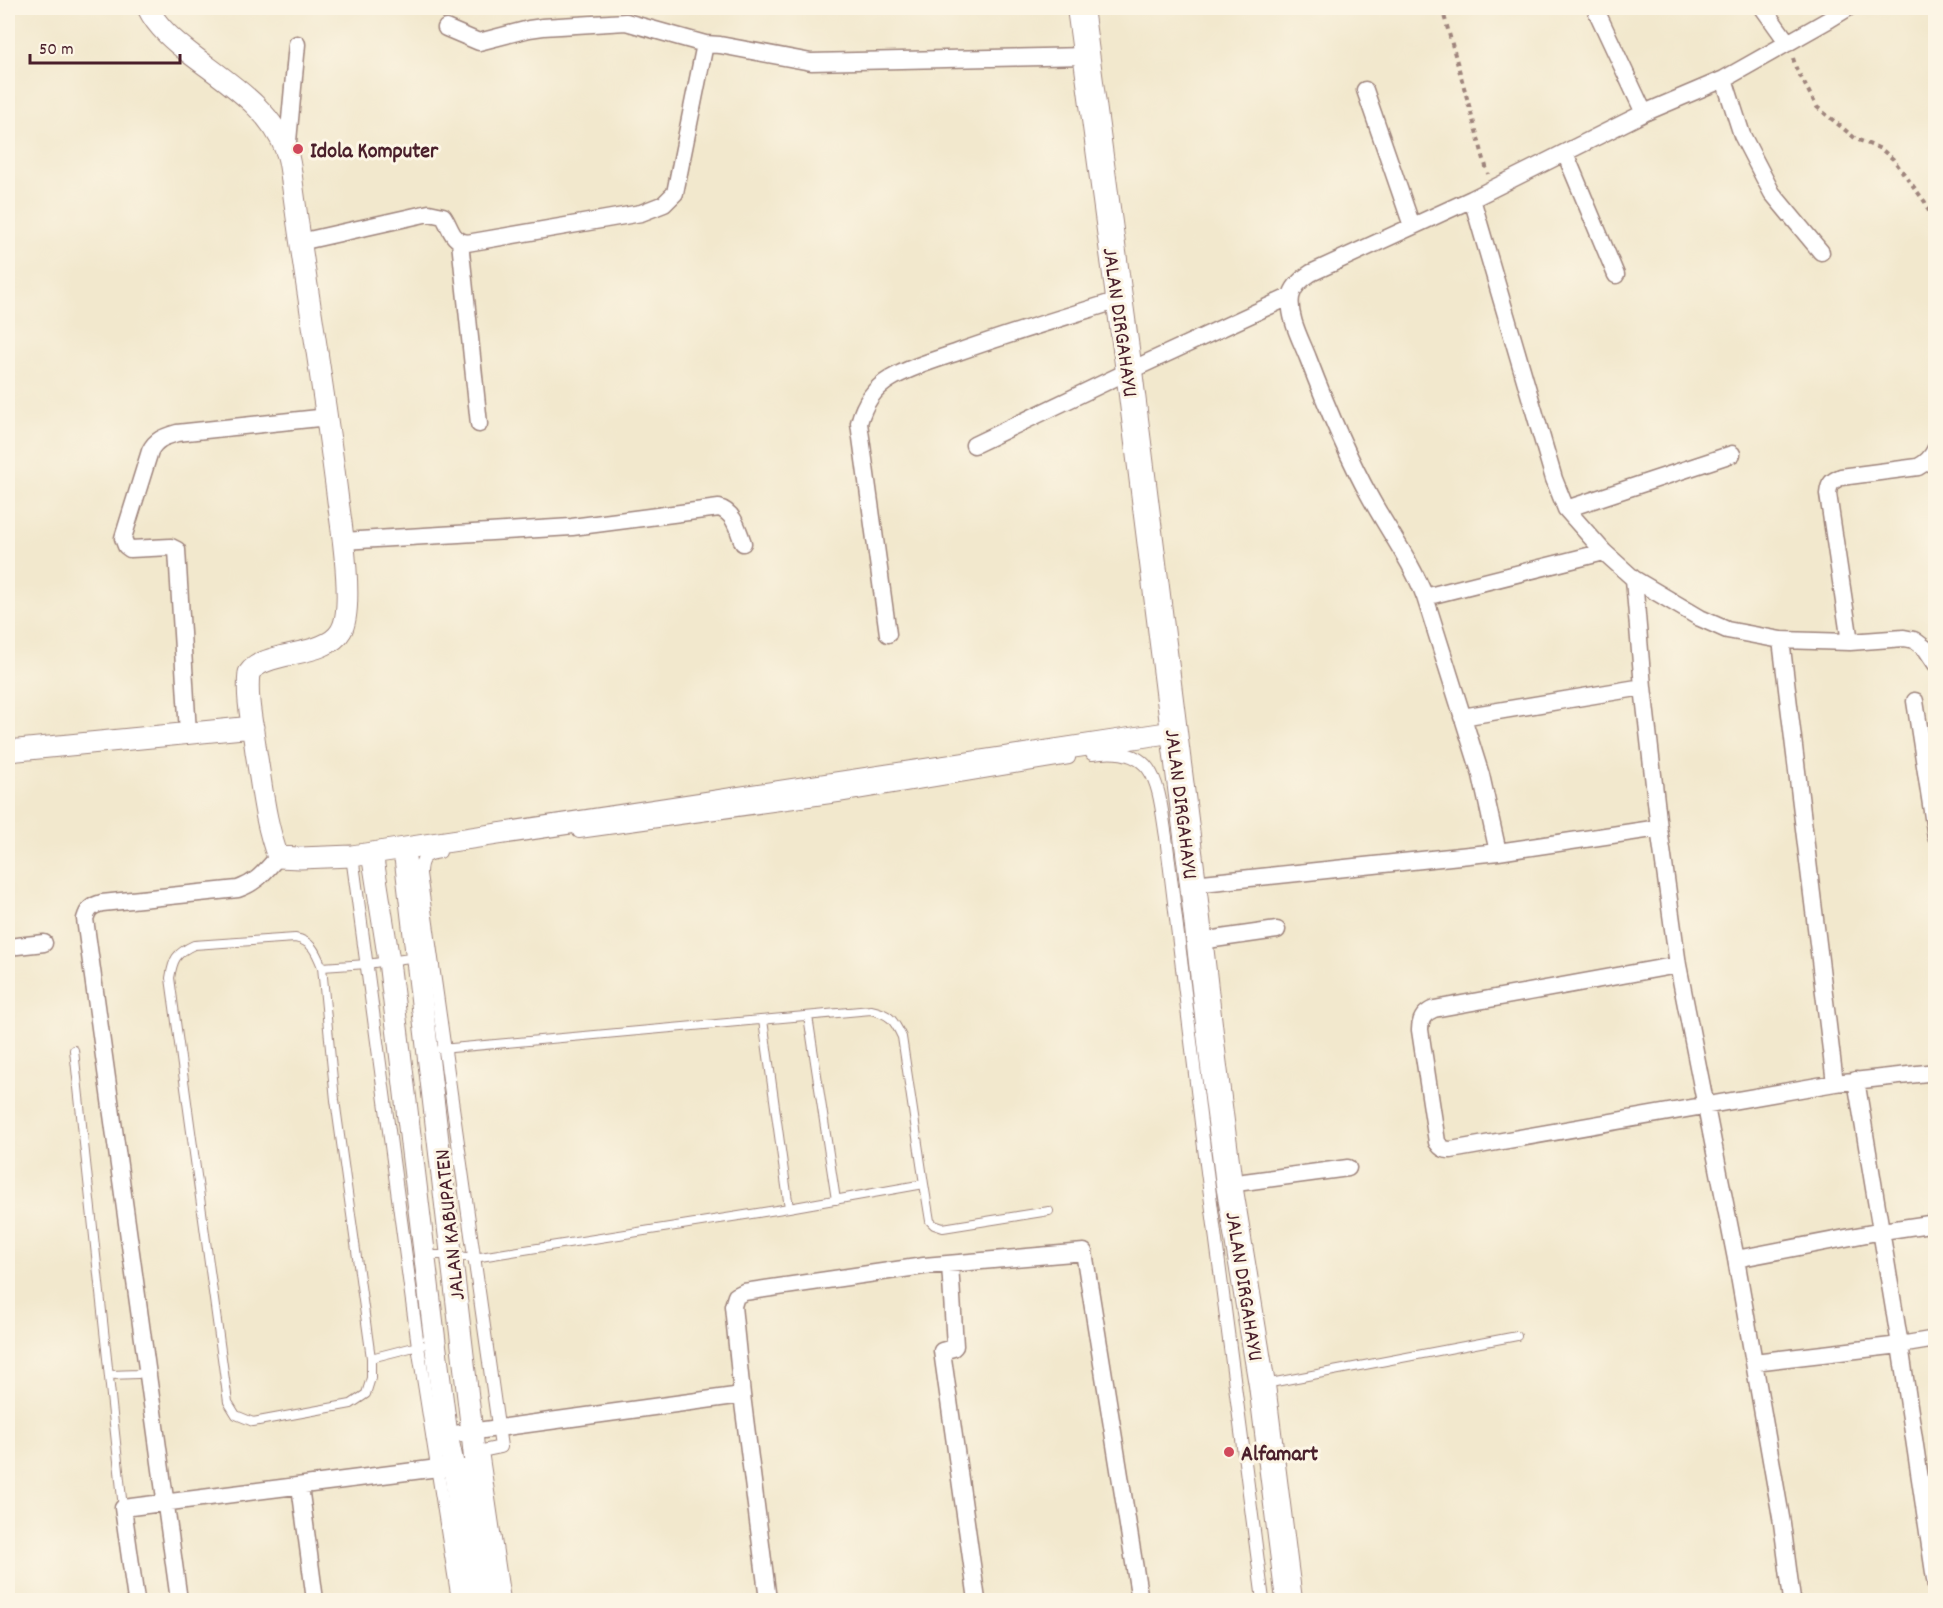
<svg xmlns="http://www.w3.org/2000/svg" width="1943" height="1608" viewBox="0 0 1943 1608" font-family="Dekko,sans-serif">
<rect width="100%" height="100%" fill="#fcf5e5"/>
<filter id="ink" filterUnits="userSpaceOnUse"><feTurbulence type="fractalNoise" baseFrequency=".0167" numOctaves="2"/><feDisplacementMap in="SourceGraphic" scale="12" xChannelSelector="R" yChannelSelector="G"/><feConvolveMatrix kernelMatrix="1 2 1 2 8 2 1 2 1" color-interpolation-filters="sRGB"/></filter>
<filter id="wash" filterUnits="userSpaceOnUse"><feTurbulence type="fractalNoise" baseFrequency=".008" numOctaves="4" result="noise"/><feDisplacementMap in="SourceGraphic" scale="24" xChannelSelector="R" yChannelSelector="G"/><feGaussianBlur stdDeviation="1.35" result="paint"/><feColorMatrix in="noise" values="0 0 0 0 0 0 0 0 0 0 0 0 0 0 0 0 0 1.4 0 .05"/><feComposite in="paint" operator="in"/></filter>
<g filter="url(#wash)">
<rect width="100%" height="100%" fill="#f2e8cd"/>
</g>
<g filter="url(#ink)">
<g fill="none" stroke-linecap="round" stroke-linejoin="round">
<!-- service casing -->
<g stroke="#9e847c" stroke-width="10">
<path id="service" d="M417,957L367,964L322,967L335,1100L371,1358L422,1345
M322,967C316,952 312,941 295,938L194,945C176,953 173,959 170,978L228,1402L236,1415L253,1422L351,1404L366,1394L371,1378V1358
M808,1016L836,1200
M763,1020L789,1208
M74,1050L123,1508
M924,1184L930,1221L934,1225L943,1228L1049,1211
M426,1255H452L474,1258L789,1208L924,1184L902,1037C894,1020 890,1014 871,1010L441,1049
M110,1375L138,1374L147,1371
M1265,1384L1517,1336"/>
</g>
<!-- pedestrian casing -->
<g stroke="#9e847c" stroke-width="14">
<path id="pedestrian" d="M1092,754C1158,743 1158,787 1166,837L1206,1164L1263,1600
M579,832L838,796L1069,758
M440,852C425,854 420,858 420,874L501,1447L482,1451L504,1600
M352,856L418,1346L458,1600"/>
</g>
<!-- minor casing -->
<g stroke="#9e847c" stroke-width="19">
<path id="minor" d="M1595,8L1644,113
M1763,8L1788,43
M446,28L479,42L529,29L543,27L626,22L705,44L720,45L811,62L1086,56
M1724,79L1742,135L1772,193L1821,252
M1365,90L1412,226
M287,152L297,44
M1565,153L1616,275
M1472,199L1554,479L1566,509L1604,552L1634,579L1700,618L1727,630L1781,640L1835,1083
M300,242L429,213L443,216C451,227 451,241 467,243L641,213L664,204L675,193L705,44
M460,242L479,424
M974,445L1129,371L1291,296
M1566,509L1732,454
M343,541L572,527L719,508C734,512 738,530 743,543
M1634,579L1643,687L1659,828L1678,965L1736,1259L1782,1523L1792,1600
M1425,597L1604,552
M888,634L859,423C864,404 873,389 890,379C910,367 935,360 958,352C1011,333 1065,317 1119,300
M1781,640L1850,642L1904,638L1914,640L1926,649L1936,664
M1850,642L1828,494C1829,483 1832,481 1841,477L1918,467C1926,463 1932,457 1936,448
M1915,701L1936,837
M1462,717L1643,687
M188,733L177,550L171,547L130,549L126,546L123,538L150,451C156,439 164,437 177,433L328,417
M1498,852L1481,775L1425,597C1411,561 1388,530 1370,497C1345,452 1326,405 1308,358C1301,340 1288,317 1291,297C1293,286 1303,278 1311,273L1472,199L1644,113L1724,79L1830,19L1848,8
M1193,884L1498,852L1659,828
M1200,941L1277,930
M8,947L44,943
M1678,965L1434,1009C1424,1013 1420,1019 1420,1030L1437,1142C1441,1148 1444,1150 1451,1150L1835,1083L1936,1072
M1856,1080L1900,1345L1936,1586
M1229,1184L1348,1168
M1736,1259L1882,1231L1936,1223
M950,1264L955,1346L953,1348L942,1351L977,1600
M1754,1362L1900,1345L1936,1339
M447,1435L742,1395
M300,1486L315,1600
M136,1600L123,1508L438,1468H464
M179,1600L85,919C88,909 91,906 102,903L238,889C258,882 265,871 278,857
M768,1600L742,1395L733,1306L736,1296L744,1292L924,1266L1084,1252L1140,1600"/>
</g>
<!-- tertiary casing -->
<g stroke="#9e847c" stroke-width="23">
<path id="tertiary" d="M148,8C157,27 175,42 192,55C227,82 272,109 287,153C290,162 291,172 292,181C306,288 325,394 338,501C342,528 354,610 341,631C326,658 264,650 249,673C246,699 253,727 256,752C262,787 265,823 278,857L300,858L352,856L1173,732
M8,751L253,727
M404,849L472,1432L488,1600
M372,853L389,961L435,1342L447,1435L454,1468L472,1600"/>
</g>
<!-- primary casing -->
<g stroke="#9e847c" stroke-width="28">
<path id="primary" d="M1080,8L1129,371L1193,884L1213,1059L1229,1184L1262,1385L1289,1600"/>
</g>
<!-- path -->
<path stroke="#9e847c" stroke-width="4" stroke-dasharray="4.5 4.5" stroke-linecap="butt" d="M1442,8L1488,174
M1793,58L1796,68L1817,107L1856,139L1881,149L1893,159L1925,202L1936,228"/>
<!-- service -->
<use href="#service" stroke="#fff" stroke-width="8"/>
<!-- pedestrian -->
<use href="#pedestrian" stroke="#fff" stroke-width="12"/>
<!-- minor -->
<use href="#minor" stroke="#fff" stroke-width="16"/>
<!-- tertiary -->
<use href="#tertiary" stroke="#fff" stroke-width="21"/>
<!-- primary -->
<use href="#primary" stroke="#fff" stroke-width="26"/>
</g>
</g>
<!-- markers -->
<g fill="#d1495b" stroke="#fcf5e5" stroke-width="2">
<circle cx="298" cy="149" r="6"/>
<circle cx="1229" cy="1452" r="6"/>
</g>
<g text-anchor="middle" stroke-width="6" stroke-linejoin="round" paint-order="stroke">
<!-- poi labels -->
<g font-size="22" font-weight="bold" fill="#4a1f2b" stroke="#fcf5e5" text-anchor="start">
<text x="310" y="157">Idola Komputer</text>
<text x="1241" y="1460">Alfamart</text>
</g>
<!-- street labels -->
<g font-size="22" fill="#4a1f2b" stroke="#fcf5e5">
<text transform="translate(1122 322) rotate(82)" y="8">JALAN DIRGAHAYU</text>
<text transform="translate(1183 804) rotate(83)" y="8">JALAN DIRGAHAYU</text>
<text transform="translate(448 1225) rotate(-96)" y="8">JALAN KABUPATEN</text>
<text transform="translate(1246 1286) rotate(81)" y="8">JALAN DIRGAHAYU</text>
</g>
</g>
<!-- margin -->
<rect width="1943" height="1608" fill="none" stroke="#fcf5e5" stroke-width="30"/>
<!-- scale -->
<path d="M30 54v9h150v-9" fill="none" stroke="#4a1f2b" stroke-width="3"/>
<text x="39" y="54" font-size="18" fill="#4a1f2b" stroke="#fcf5e5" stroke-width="4.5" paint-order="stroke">50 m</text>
</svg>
